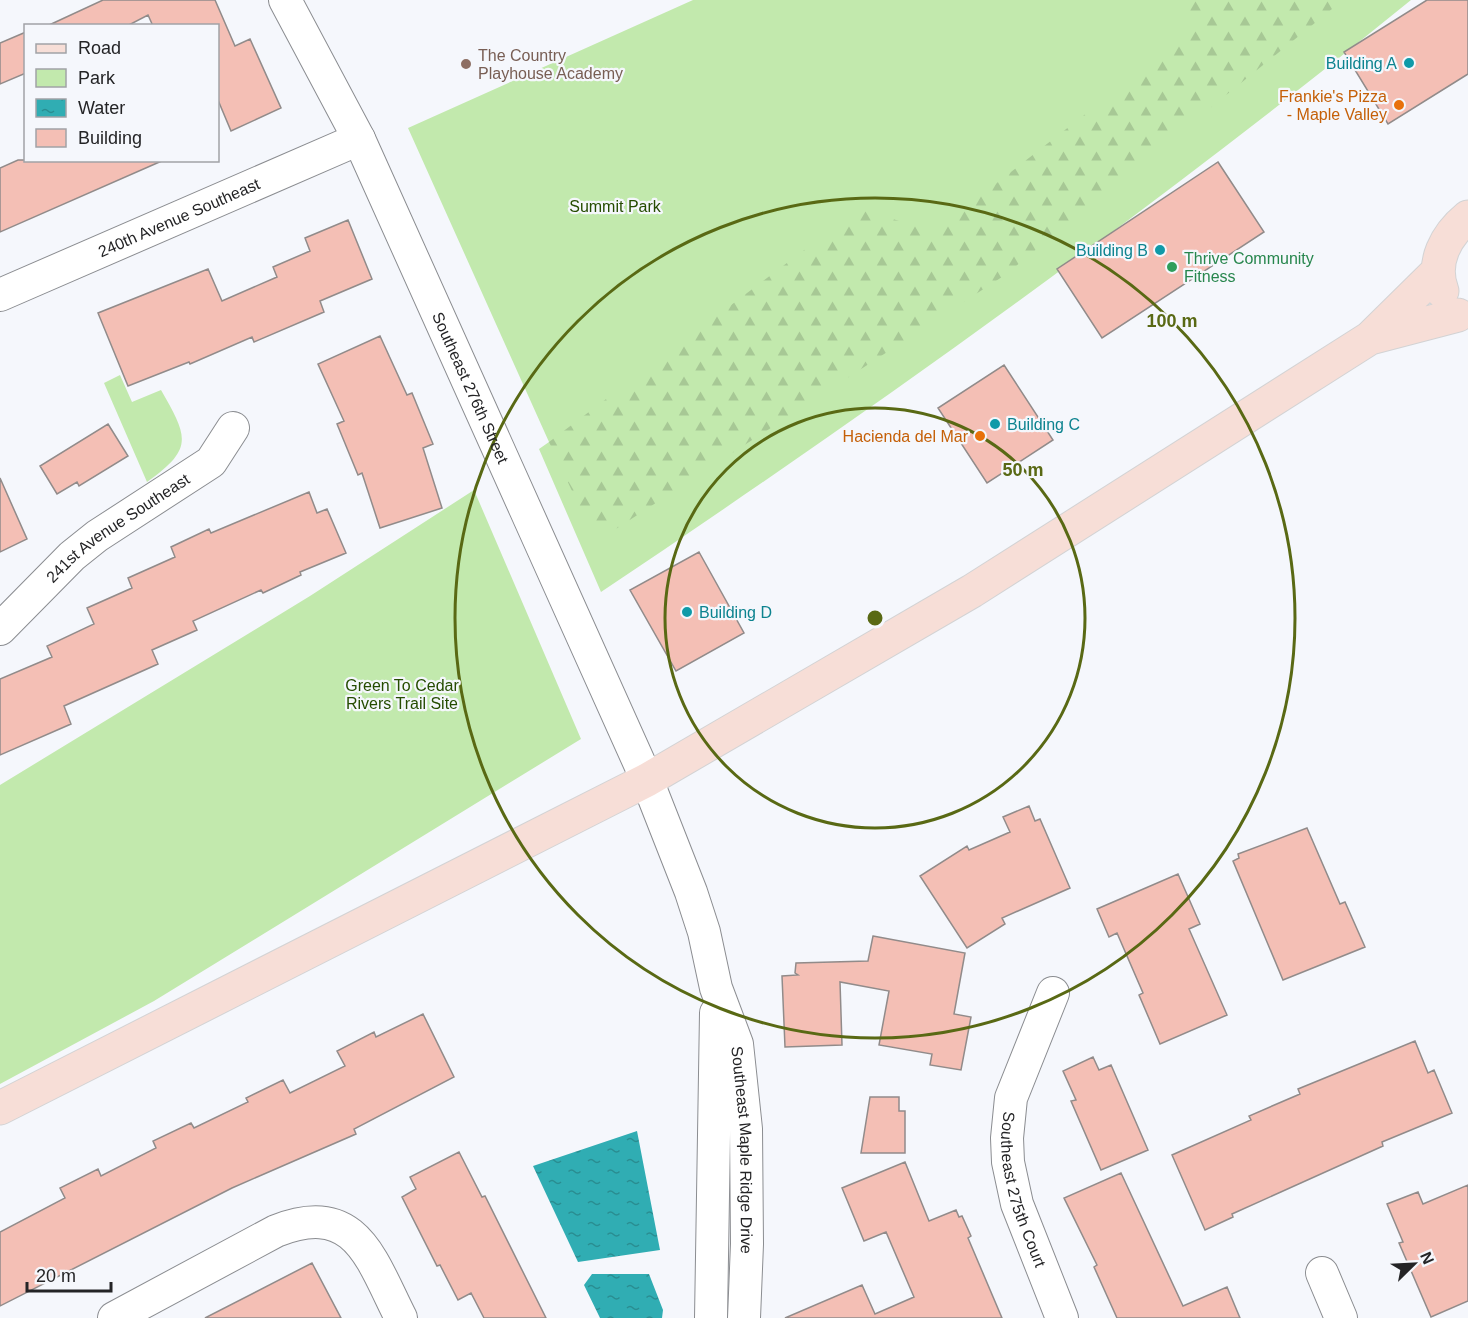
<svg xmlns="http://www.w3.org/2000/svg" width="1468" height="1318" viewBox="0 0 1468 1318" font-family="Arial,sans-serif">
<defs>
<pattern id="forest-firs" width="22" height="20" patternUnits="userSpaceOnUse" patternTransform="scale(1.5)"><rect width="22" height="20" fill="#c2e9ad"/><path d="M5 1l3.5 6h-7zM16 11l3.5 6h-7z" fill="#a7c895"/></pattern>
<pattern id="water-ripples" width="26" height="14" patternUnits="userSpaceOnUse" patternTransform="scale(1.5)"><rect width="26" height="14" fill="#30adb3"/><path d="M2 4q2-2 4 0t4 0M15 11q2-2 4 0t4 0" fill="none" stroke="#298d91"/></pattern>
</defs>
<rect width="100%" height="100%" fill="#f5f7fc"/>
<!-- green -->
<path fill="#c2e9ad" d="M693,0H1411C1151,211 879,406 601,592L539,449L549,442L408,128Z
M120,375L132,402L161,390C188,437 194,449 147,482L104,383Z
M474,490L581,739L154,1001L0,1084V785L310,596Z"/>
<!-- forest -->
<path fill="url(#forest-firs)" d="M1184,0H1343L1005,275L596,542L549,442L860,208L908,224H944L1187,35Z"/>
<!-- water -->
<path fill="url(#water-ripples)" d="M637,1131L660,1250L578,1262L533,1166Z
M592,1274H649L663,1310L662,1318H600L584,1285Z"/>
<!-- building -->
<path fill="#f4bfb5" stroke="#918b8a" stroke-width="1.5" d="M103,0H215L235,46L250,39L281,108L231,131L218,100V26H153L148,15L127,26H47Z
M1427,0H1468V74L1388,124L1344,52Z
M26,32V73L0,84V43Z
M18,160H164L0,232V168Z
M1218,162L1264,232L1102,338L1057,269Z
M348,220L372,279L320,301L324,312L254,342L252,337L190,364L189,362L128,386L98,313L208,269L222,301L277,277L273,267L310,251L305,238Z
M380,336L407,395L412,393L433,444L423,448L442,508L380,528L362,473L358,475L337,424L344,421L318,364Z
M1004,365L1053,440L987,483L938,408Z
M108,424L128,456L79,486L77,482L57,494L40,466Z
M0,478L27,539L0,552Z
M309,492L317,513L327,509L346,553L300,572L301,575L263,593L261,590L193,621L197,630L152,650L158,664L64,706L71,724L0,755V679L52,657L47,646L94,624L87,608L132,588L128,578L175,557L171,547L209,529L211,533Z
M699,552L744,633L676,671L630,590Z
M1029,806L1035,821L1040,819L1070,888L1002,918L1005,924L967,948L920,876L967,846L969,850L1010,832L1003,817Z
M1307,828L1340,904L1345,902L1365,947L1283,980L1233,861L1239,858L1238,854Z
M1178,874L1200,924L1189,929L1227,1015L1160,1044L1139,995L1143,993L1117,933L1109,937L1097,909Z
M873,936L965,953L954,1014L971,1017L961,1070L930,1065L932,1054L879,1045L889,991L840,982L842,1045L785,1047L782,976L798,975L795,973L796,963L868,961Z
M423,1014L454,1077L354,1129L356,1134L232,1188L0,1306V1232L65,1198L60,1188L98,1169L101,1176L156,1148L153,1141L191,1123L194,1128L248,1102L246,1098L283,1080L290,1093L345,1066L337,1051L374,1032L376,1037Z
M1415,1041L1428,1073L1434,1070L1452,1113L1382,1142L1383,1146L1232,1214L1233,1217L1205,1230L1172,1155L1251,1120L1249,1116L1300,1094L1298,1089Z
M1093,1057L1099,1070L1111,1065L1148,1150L1101,1170L1071,1101L1076,1100L1063,1071Z
M870,1097H899V1111H905V1153H861Z
M459,1152L482,1197L485,1196L546,1318H484L471,1293L458,1300L440,1265L437,1266L402,1197L416,1189L410,1177Z
M905,1162L929,1221L956,1210L959,1217L962,1216L971,1236L968,1238L1002,1318H785L862,1285L875,1314L914,1297L886,1232L864,1241L842,1188Z
M1121,1173L1183,1306L1227,1287L1240,1318H1117L1094,1267L1097,1265L1064,1198Z
M1468,1185V1301L1431,1317L1399,1243L1403,1242L1387,1204L1418,1192L1423,1204Z
M312,1263L341,1318H205Z"/>
<g fill="none" stroke-linecap="round" stroke-linejoin="round">
<!-- street casing -->
<g stroke="#8b8d91" stroke-width="34">
<g id="street">
<path id="s1" d="M285,0L359,139L647,780L691,892L704,932L716,988L737,1044L746,1129L747,1244L744,1318"/>
<path id="s2" d="M0,295L359,139"/>
<path id="s3" d="M0,629L72,556L97,536L211,462L233,428"/>
<path id="s4" d="M1053,993L1011,1098L1007,1138L1008,1162L1017,1204L1062,1318"/>
<path d="M1322,1273L1341,1318"/>
<path d="M114,1318L276,1231C356,1199 371,1259 401,1318"/>
<path d="M711,1318L716,1013"/>
</g>
</g>
<!-- primary casing -->
<g stroke="#d3d3d4" stroke-width="35">
<path id="primary" d="M1438,271L1370,338L1458,315
M1442,291C1431,262 1446,235 1468,217
M0,1108L647,780L972,591L1370,338"/>
</g>
<!-- street -->
<use href="#street" stroke="#fff" stroke-width="32"/>
<!-- primary -->
<use href="#primary" stroke="#f7ded7" stroke-width="33"/>
</g>
<!-- distance rings -->
<g fill="none" stroke="#596914" stroke-width="3">
<circle cx="875" cy="618" r="210"/>
<circle cx="875" cy="618" r="420"/>
</g>
<!-- markers -->
<g fill="#0f9aa8" stroke="#f5f7fc" stroke-width="2">
<circle cx="1409" cy="63" r="6"/>
<circle cx="1160" cy="250" r="6"/>
<circle cx="995" cy="424" r="6"/>
<circle cx="687" cy="612" r="6"/>
</g>
<circle fill="#8d6e63" stroke="#f5f7fc" stroke-width="2" cx="466" cy="64" r="6"/>
<g fill="#e8710a" stroke="#f5f7fc" stroke-width="2">
<circle cx="1399" cy="105" r="6"/>
<circle cx="980" cy="436" r="6"/>
</g>
<circle fill="#2e9e5b" stroke="#f5f7fc" stroke-width="2" cx="1172" cy="267" r="6"/>
<g text-anchor="middle" stroke-width="4.5" stroke-linejoin="round" paint-order="stroke">
<!-- education labels -->
<g font-size="16" fill="#785e54" stroke="#f5f7fc" text-anchor="start">
<text x="478" y="61">The Country<tspan x="478" dy="18">Playhouse Academy</tspan></text>
</g>
<!-- culture labels -->
<g font-size="16" fill="#0d838f" stroke="#f5f7fc" text-anchor="end">
<text x="1397" y="69">Building A</text>
<text x="1148" y="256">Building B</text>
<text x="1007" y="430" text-anchor="start">Building C</text>
<text x="699" y="618" text-anchor="start">Building D</text>
</g>
<!-- food labels -->
<g font-size="16" fill="#c56008" stroke="#f5f7fc" text-anchor="end">
<text x="1387" y="102">Frankie's Pizza<tspan x="1387" dy="18">- Maple Valley</tspan></text>
<text x="968" y="442">Hacienda del Mar</text>
</g>
<!-- park labels -->
<g font-size="16" fill="#254c00" stroke="#f5f7fc">
<text x="615" y="212">Summit Park</text>
<text x="402" y="691">Green To Cedar<tspan x="402" dy="18">Rivers Trail Site</tspan></text>
</g>
<!-- street labels -->
<g font-size="16" fill="#242426" stroke="#f5f7fc">
<text dy="6" stroke="none"><textPath href="#s2" startOffset="195">240th Avenue Southeast</textPath></text>
<text dy="6" stroke="none"><textPath href="#s1" startOffset="430">Southeast 276th Street</textPath></text>
<text dy="6" stroke="none"><textPath href="#s3" startOffset="156">241st Avenue Southeast</textPath></text>
<text dy="6" stroke="none"><textPath href="#s1" startOffset="1246">Southeast Maple Ridge Drive</textPath></text>
<text dy="6" stroke="none"><textPath href="#s4" startOffset="207">Southeast 275th Court</textPath></text>
</g>
<!-- leisure labels -->
<g font-size="16" fill="#27864d" stroke="#f5f7fc" text-anchor="start">
<text x="1184" y="264">Thrive Community<tspan x="1184" dy="18">Fitness</tspan></text>
</g>
</g>
<circle cx="875" cy="618" r="9" fill="#596914" stroke="#f5f7fc" stroke-width="3"/>
<g font-size="18" text-anchor="middle" font-weight="bold" fill="#596914" stroke="#f5f7fc" stroke-width="4.5" stroke-linejoin="round" paint-order="stroke">
<text x="1172" y="327">100 m</text>
<text x="1023" y="476">50 m</text>
</g>
<!-- legend -->
<rect x="24" y="24" width="195" height="138" fill="#f5f7fc" stroke="#a1a3a6" stroke-width="1.5"/>
<rect x="36" y="44" width="30" height="9" fill="#f7ded7" stroke="#a1a3a6" stroke-width="1.5"/>
<text x="78" y="54" font-size="18" fill="#242426">Road</text>
<rect x="36" y="69" width="30" height="18" fill="#c2e9ad" stroke="#a1a3a6" stroke-width="1.5"/>
<text x="78" y="84" font-size="18" fill="#242426">Park</text>
<rect x="36" y="99" width="30" height="18" fill="url(#water-ripples)" stroke="#a1a3a6" stroke-width="1.5"/>
<text x="78" y="114" font-size="18" fill="#242426">Water</text>
<rect x="36" y="129" width="30" height="18" fill="#f4bfb5" stroke="#a1a3a6" stroke-width="1.5"/>
<text x="78" y="144" font-size="18" fill="#242426">Building</text>
<!-- north arrow -->
<g transform="translate(1414 1264) rotate(66)" stroke="#f5f7fc" stroke-width="4.5" paint-order="stroke">
<path d="M0-4.5L10 22L0 15L-10 22Z" fill="#242426"/>
<text y="-9" font-size="16" font-weight="bold" text-anchor="middle" fill="#242426">N</text>
</g>
<!-- scale -->
<path d="M27 1282v9h84v-9" fill="none" stroke="#242426" stroke-width="3"/>
<text x="36" y="1282" font-size="18" fill="#242426" stroke="#f5f7fc" stroke-width="4.5" paint-order="stroke">20 m</text>
</svg>
